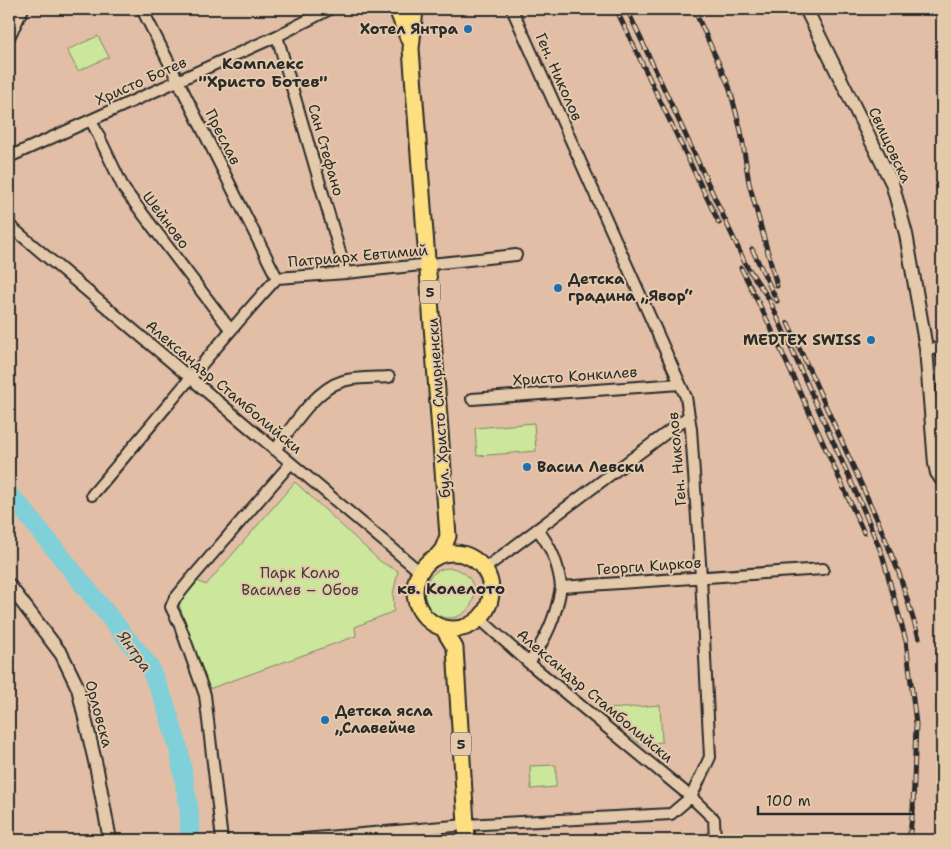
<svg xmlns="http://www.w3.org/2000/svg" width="951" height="849" viewBox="0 0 951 849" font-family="'Shantell Sans',sans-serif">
<rect width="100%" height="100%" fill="#e2bea6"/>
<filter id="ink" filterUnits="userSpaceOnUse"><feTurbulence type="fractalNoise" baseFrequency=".02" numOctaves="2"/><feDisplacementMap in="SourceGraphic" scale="10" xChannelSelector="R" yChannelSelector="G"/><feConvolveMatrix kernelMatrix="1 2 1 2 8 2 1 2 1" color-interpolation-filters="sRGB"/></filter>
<g filter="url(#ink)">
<!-- green -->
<path fill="#cce69c" stroke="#7c8864" d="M98,36L109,57L78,71L67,50Z
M534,423L536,451L477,456L475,428Z
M295,482L381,562L398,571L393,594L394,611L355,627L356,636L206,690L179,604L197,581L206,585Z
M424 593a25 25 0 1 1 50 0a25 25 0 1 1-50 0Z
M660,705L662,742L640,744L632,737V730L609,709Z
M556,765V787L531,789L530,766Z"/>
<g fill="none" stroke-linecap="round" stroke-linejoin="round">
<!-- river -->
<path stroke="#7fd0d8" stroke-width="19" d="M9,495L21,507L149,666L165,703L179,750L189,809L190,840"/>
<!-- minor casing -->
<g stroke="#2b2b2b" stroke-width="14">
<path id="minor" d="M142,9L277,278
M512,9L686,397L691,429L701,577L710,757L691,797L714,819L715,840
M940,9L942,13
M277,36L346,273
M9,37L23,9
M91,120L124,189L230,329
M9,157L277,36L330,9
M9,225L419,571
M926,348L938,349L942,353
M472,399L680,384
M275,450C292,427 315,389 343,381C357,377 375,378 389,377
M92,495C154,423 213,348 277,278L346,273L516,255
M537,529C551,546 559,566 561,587
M484,569L689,416
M529,663C547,637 556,617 561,587L823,569
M222,840L205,695L179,623L171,607L174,600L191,579L291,463
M292,840L466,825L671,814L691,797L529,663L479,618"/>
</g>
<!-- tertiary casing -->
<g stroke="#2b2b2b" stroke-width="16">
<path id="tertiary" d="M806,9L892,183L906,234L926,348L935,464L937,473L942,480
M9,585L62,655L78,688L97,770L110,840"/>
</g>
<!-- primary casing -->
<g stroke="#2b2b2b" stroke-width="19">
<path id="primary" d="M397,9L409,40
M415,9L411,49L448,536L443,549L438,555
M415 591a38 38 0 1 1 76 0a38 38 0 1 1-76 0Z
M443,628L455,648L467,840"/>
</g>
<!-- minor -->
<use href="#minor" stroke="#e4caab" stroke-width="10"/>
<!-- tertiary -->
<use href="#tertiary" stroke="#e4caab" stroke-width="12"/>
<!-- primary -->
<use href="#primary" stroke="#fedf80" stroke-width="15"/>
<!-- rail casing -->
<g stroke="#2b2b2b" stroke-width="5">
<path id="rail" d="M616,9L719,223
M627,9L746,265L769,299L862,506L882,554L906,641L916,724L913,809L909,840
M694,9L729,86L741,131L749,183L777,286
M752,249L777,301
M741,268L770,326L864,533
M788,323L877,519L899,573L919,638"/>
</g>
<!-- rail -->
<use href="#rail" stroke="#e4caab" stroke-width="3" stroke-dasharray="9" stroke-linecap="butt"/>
</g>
</g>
<!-- markers -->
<g fill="#1f6fb2" stroke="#e4caab" stroke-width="2">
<circle cx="468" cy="29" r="5"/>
<circle cx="558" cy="288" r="5"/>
<circle cx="871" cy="340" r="5"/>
<circle cx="527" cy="467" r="5"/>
<circle cx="325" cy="720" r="5"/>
</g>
<g text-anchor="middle" stroke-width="4" stroke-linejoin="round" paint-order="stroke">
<!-- shield labels -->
<g fill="#e4caab" stroke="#625b51" stroke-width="1">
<rect x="420" y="280.5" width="20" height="23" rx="4"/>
<rect x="451" y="732.5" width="20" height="23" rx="4"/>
</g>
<g font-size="14" font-weight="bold" fill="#2b2b2b">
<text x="430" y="297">5</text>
<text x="461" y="749">5</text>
</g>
<!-- poi labels -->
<g font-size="15" font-weight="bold" fill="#2b2b2b" stroke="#e4caab" text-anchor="start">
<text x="458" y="34" text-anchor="end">Хотел Янтра</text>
<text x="568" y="284">Детска<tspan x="568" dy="17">градина „Явор“</tspan></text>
<text x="861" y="345" text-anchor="end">MEDTEX SWISS</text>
<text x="537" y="472">Васил Левски</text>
<text x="335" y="716">Детска ясла<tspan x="335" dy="17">„Славейче</tspan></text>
</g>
<!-- street labels -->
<g font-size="15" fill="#2b2b2b" stroke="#e4caab">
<text transform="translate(559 77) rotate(66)" y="5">Ген. Николов</text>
<text transform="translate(141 81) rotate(-24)" y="5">Христо Ботев</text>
<text transform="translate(223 137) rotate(63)" y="5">Преслав</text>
<text transform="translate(890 145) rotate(65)" y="5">Свищовска</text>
<text transform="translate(326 150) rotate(74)" y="5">Сан Стефано</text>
<text transform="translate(166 220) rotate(53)" y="5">Шейново</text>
<text transform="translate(358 256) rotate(-5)" y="5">Патриарх Евтимий</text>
<text transform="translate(575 376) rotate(-4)" y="5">Христо Конкилев</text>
<text transform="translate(224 387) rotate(40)" y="5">Александър Стамболийски</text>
<text transform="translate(439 408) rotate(-94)" y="5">бул. Христо Смирненски</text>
<text transform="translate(677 459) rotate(-95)" y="5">Ген. Николов</text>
<text transform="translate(649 566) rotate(-4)" y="5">Георги Кирков</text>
<text transform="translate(595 696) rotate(40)" y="5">Александър Стамболийски</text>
<text transform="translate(99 714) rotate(75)" y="5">Орловска</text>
</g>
<!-- park labels -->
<g font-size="15" fill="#3b3e36" stroke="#e4caab">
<text x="300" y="578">Парк Колю<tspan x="300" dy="17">Василев – Обов</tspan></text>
</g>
<!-- neighbourhood labels -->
<g font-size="16" font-weight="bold" fill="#2b2b2b" stroke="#e4caab">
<text x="263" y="69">Комплекс<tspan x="263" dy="18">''Христо Ботев''</tspan></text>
<text x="451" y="594">кв. Колелото</text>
</g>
<!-- water labels -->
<g font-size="16" font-style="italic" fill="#333c3c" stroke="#e4caab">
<text transform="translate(135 651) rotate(54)" y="6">Янтра</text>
</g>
</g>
<!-- margin -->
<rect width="951" height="849" fill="none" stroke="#e4caab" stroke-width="30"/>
<rect x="15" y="15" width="921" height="819" fill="none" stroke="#2b2b2b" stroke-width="2" filter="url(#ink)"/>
<!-- scale -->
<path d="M758 806v8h155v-8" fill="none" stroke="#2b2b2b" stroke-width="2.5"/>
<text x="766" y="806" font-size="15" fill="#2b2b2b" stroke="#e4caab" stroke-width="4" paint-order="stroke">100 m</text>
</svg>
